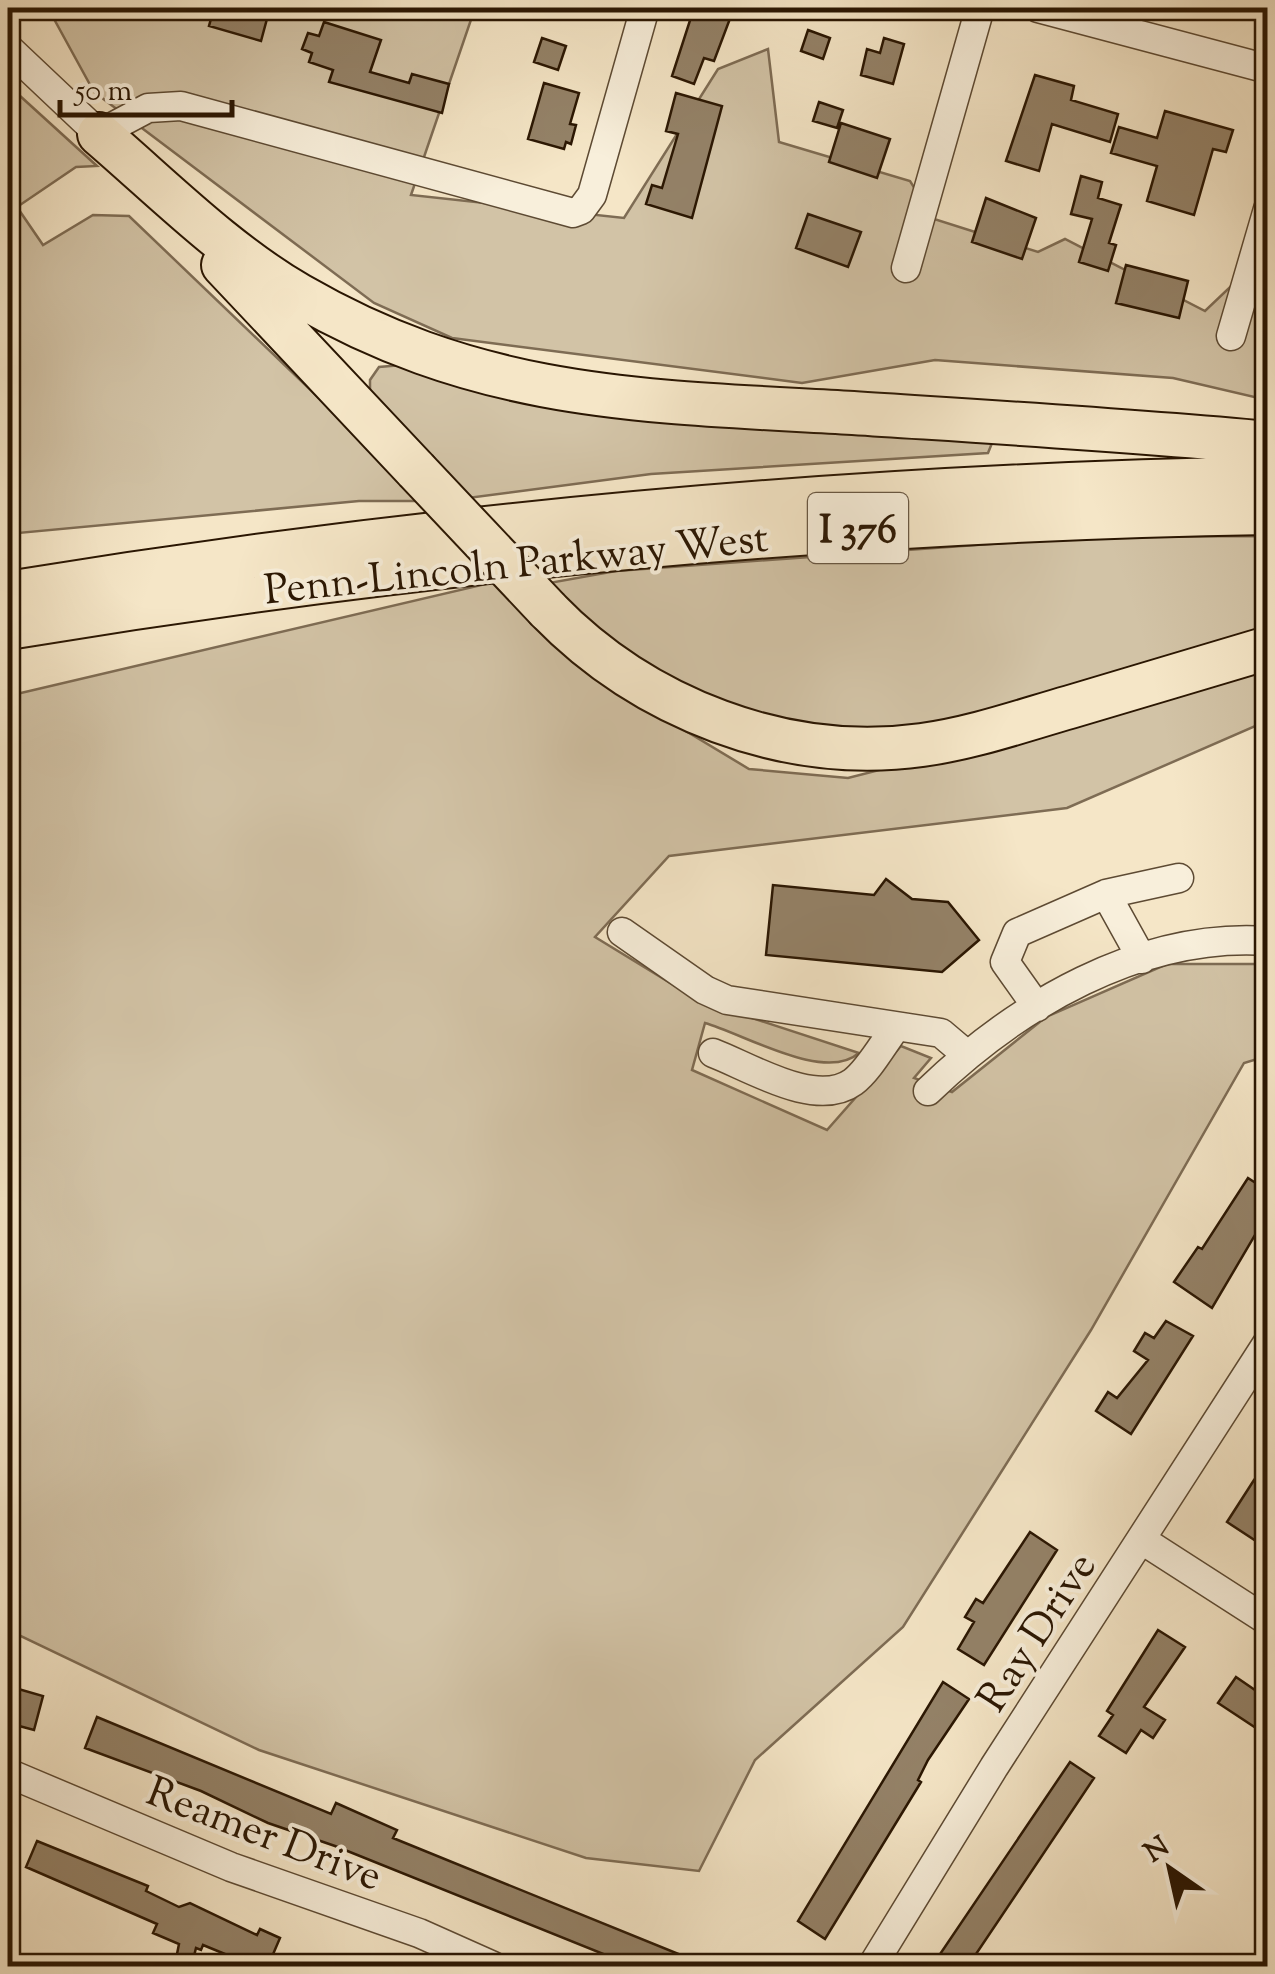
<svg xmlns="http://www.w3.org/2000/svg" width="1275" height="1974" viewBox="0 0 1275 1974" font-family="'Sorts Mill Goudy',serif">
<rect width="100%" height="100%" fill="#f5e6c7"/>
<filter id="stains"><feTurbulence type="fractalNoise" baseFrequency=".002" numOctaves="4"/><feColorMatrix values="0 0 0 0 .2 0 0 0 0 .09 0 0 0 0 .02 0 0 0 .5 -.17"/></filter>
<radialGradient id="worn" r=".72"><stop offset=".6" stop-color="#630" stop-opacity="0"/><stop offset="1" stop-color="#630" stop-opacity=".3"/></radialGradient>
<!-- green -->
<path fill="#d2c3a6" stroke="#7e6c54" stroke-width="2.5" d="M48,8H475L411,195L624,218L718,69L768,49L779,142L910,181L934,219L1038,252L1065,239L1205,311L1267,252V400L1173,378L935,360L802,383L452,338L374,303L94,92Z
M8,85L97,166L76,167L17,207L43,245L93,215L129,216L343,421L418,501H359L8,534Z
M402,365L996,433L988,453L651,474L468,498L370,398V380L379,367Z
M1267,536V630L944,724L880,729L808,726L716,702L590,633L549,583L616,571L1086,537Z
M494,582L601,680L749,769L848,778L1192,690L1267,664V721L1067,808L669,856L595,937L700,1001L859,1053C825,1083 744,1034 705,1023L692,1070L827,1130L901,1046L931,1058L914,1078L952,1092L1046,1017L1167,964H1267V1056L1244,1063L1091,1330L903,1627L755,1760L699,1871L586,1858L259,1750L8,1630V696Z"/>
<!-- building -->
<path fill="#948268" stroke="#2a1602" stroke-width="2.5" d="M214,8H244L268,15L261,41L209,26Z
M694,8H734L714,61L704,58L694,84L672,76Z
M324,22L381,40L370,72L409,83L412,74L449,84L442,113L329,82L333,70L309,62L312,53L302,49L308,33L319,36Z
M808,30L830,38L823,59L801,51Z
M542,38L566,46L558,70L534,62Z
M884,38L904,44L893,84L861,75L867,49L880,53Z
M1035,75L1074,86L1071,100L1118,114L1110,142L1052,124L1039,171L1006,161Z
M544,83L579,93L570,124L576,125L571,144L566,142L564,149L528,139Z
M676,93L722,106L692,218L646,204L652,185L662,188L678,134L666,131Z
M819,102L843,110L837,128L813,121Z
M1165,111L1233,130L1226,152L1213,149L1194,215L1147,201L1157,166L1111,153L1119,127L1157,138Z
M841,123L890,139L877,178L829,162Z
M1081,176L1102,182L1098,198L1121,205L1109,243L1116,245L1108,271L1079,262L1092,219L1071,214Z
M986,198L1036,218L1022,259L972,242Z
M808,214L861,232L848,267L796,248Z
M1126,265L1188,281L1179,318L1116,303Z
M886,879L912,899L948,902L979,940L942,972L766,955L773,885L874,895Z
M1248,1178L1268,1191V1213L1212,1308L1174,1282L1198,1247L1202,1249Z
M1166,1321L1193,1336L1131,1434L1096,1411L1108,1392L1117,1398L1148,1360L1134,1351L1145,1333L1154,1338Z
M1254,1480L1268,1489V1523L1256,1541L1227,1522Z
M1030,1532L1057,1550L984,1665L958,1649L974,1622L965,1617L976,1599L983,1603Z
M1158,1630L1185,1647L1144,1707L1165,1720L1153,1738L1141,1730L1126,1753L1099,1736L1113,1715L1107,1711Z
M1236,1677L1268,1699V1711L1256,1728L1218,1703Z
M943,1682L969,1699L928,1760L918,1780L921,1782L825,1939L798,1921Z
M8,1686L43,1696L34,1730L8,1723Z
M97,1717L331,1814L336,1803L397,1830L393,1838L708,1966H633L335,1846L268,1823L201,1791L85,1748Z
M1070,1762L1094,1778L968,1966H932Z
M37,1841L148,1886L146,1891L179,1907L190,1903L257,1935L260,1929L280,1938L268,1966H254L203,1945L201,1950L196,1948L193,1960L177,1954L179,1944L153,1933L157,1924L26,1867Z"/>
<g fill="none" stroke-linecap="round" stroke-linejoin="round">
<!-- minor casing -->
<g stroke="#5d4a33" stroke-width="31">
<path id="minor" d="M1038,8L1268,69
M8,48L99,134L148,108L181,106L573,213L581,210L592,195L645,8
M906,268L980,8
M1231,336L1268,209
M1106,894L1142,959
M622,932L705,990L727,1000L941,1033L967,1055
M1037,1007L1005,962L1017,933L1106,894L1179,878
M713,1053C750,1067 816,1109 853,1082C869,1070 883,1044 896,1027
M928,1091C1016,1006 1140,932 1268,941
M1142,1540L1268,1621
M8,1773L231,1867L419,1933L493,1966
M872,1966L994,1767L1268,1342"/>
</g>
<!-- highway casing -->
<g stroke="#2a1602" stroke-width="46">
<path id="highway" d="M99,134C163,189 225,252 299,295C484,402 647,401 853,413C991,422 1130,430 1268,443
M223,265L416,470
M8,593C425,525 844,486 1268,478
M548,610C643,708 785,764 922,745C973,738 1021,721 1070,707C1136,687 1202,668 1268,648
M8,628C425,559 844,520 1268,513"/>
</g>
<!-- minor -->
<use href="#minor" stroke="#f8efdb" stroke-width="28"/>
<!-- highway -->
<use href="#highway" stroke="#f5e6c7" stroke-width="42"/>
<!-- highway-bridge casing -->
<g stroke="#2a1602" stroke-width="46" stroke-linecap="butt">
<path id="highway-bridge" d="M416,470L548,610"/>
</g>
<!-- highway-bridge -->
<use href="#highway-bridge" stroke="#f5e6c7" stroke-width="42"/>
</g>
<g text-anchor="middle" stroke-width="8" stroke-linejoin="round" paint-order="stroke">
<!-- shield labels -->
<rect fill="#f8efdb" stroke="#685743" stroke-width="2.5" x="808" y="493" width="100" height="70" rx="8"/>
<g font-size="40" font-weight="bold" fill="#2a1602">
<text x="858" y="542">I 376</text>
</g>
<!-- street labels -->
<g font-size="42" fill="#2a1602" stroke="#f8efdb">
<text transform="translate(516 562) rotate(-6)" y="15">Penn-Lincoln Parkway West</text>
<text transform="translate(1035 1631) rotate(-57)" y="15">Ray Drive</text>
<text transform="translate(265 1832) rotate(21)" y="15">Reamer Drive</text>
</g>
</g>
<!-- margin -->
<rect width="1275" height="1974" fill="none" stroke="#f5e6c7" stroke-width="40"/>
<rect x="10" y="10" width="1255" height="1954" fill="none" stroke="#2a1602" stroke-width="5"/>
<rect x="20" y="20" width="1235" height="1934" fill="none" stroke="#2a1602" stroke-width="2.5"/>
<!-- north arrow -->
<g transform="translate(1170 1869) rotate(326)" stroke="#f8efdb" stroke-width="8" paint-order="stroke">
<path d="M0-8L18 38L0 25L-18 38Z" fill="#2a1602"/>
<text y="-15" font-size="28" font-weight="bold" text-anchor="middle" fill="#2a1602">N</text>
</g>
<!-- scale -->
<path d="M60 100v15h172v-15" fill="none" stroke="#2a1602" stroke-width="5"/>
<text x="75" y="100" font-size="30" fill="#2a1602" stroke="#f8efdb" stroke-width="8" paint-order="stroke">50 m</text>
<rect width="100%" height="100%" filter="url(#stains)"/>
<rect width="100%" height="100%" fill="url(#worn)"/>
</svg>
